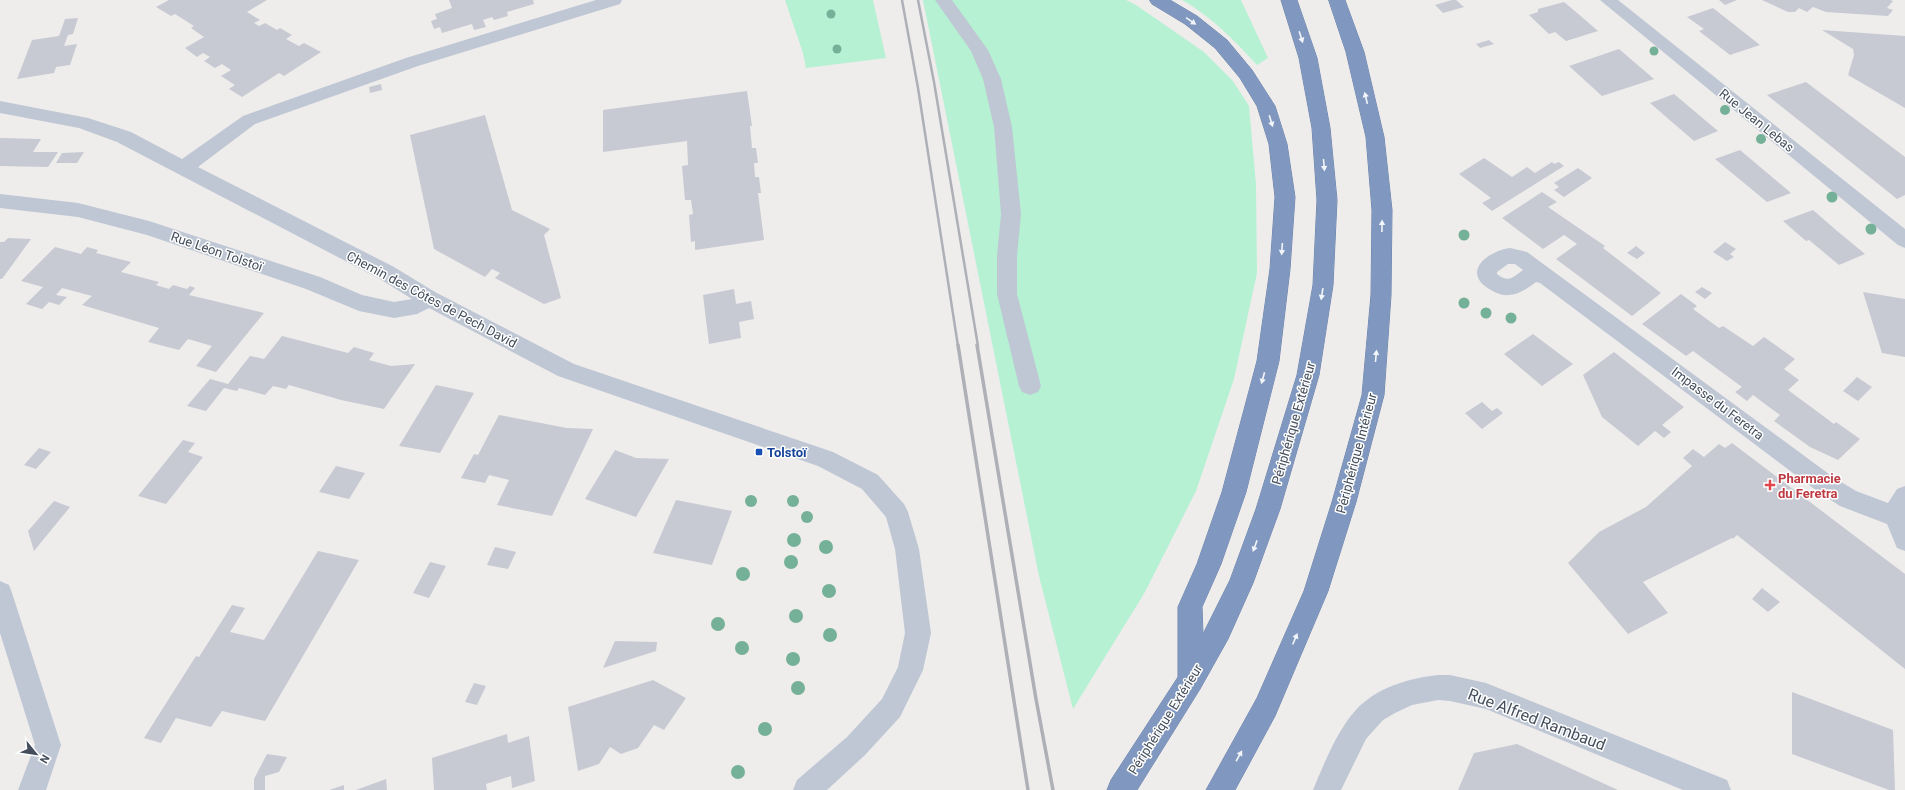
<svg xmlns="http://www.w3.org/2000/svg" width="1905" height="790" viewBox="0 0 1905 790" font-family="Roboto,sans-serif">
<rect width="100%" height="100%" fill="#efecec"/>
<!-- green -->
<path fill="#b6f1d3" d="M785,0H873L886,58L806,68L803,53Z
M923,0H1126L1136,5L1204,52L1233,81L1249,106L1256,184L1257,273L1234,379L1196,491L1145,592L1073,709L1039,576Z
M1182,0H1241L1268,58L1257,65C1234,40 1211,16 1182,0Z"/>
<!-- building -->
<path fill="#c7cad3" d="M169,0H267L247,12L260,20L254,23L259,26L265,23L277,30L280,28L292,35L286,39L299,46L304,43L321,52L284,76L279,73L242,97L229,89L235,85L221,76L231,70L222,64L215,68L204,61L210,57L203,53L197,57L185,48L204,37L191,28L194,26L175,14L171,16L156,7Z
M449,0H533L534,4L507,12L508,16L494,20L492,17L483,20L486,27L474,30L472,24L442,33L440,27L434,29L431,21L437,19L435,14L452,8Z
M1452,0H1456L1464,7L1443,13L1435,5Z
M1719,0H1737L1725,5Z
M1762,0H1890L1893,1L1887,8L1893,10L1888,16L1826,12L1813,7L1807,12L1799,8L1795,12H1788Z
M1564,2L1576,12L1598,31L1566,41L1555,32L1549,34L1529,15L1538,12V9Z
M1713,8L1760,45L1730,55L1699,31L1704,29L1687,17Z
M78,18L73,34L68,35L64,46L77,44L70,65L56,67L54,73L17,79L32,40L59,36L65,19Z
M1822,30L1905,36V108L1848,75L1854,55L1853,49Z
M1489,40L1494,44L1480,48L1476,44Z
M1619,49L1654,79L1602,96L1569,66Z
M1806,82L1905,157V195L1897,199L1767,95Z
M381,84L382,90L370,93L369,87Z
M747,91L752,126H750L752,148H756L758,163H754L755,177H759L761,193H758L764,240L695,250V241L691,242L689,215L693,214L691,200H685L682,166L688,165L687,141L603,152V110Z
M1674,94L1718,131L1694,141L1650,103Z
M485,115L512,210L550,229L544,235L561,298L544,304L495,278L500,273L492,269L485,277L434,249L410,135Z
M0,138L41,139L33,152H58L48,167L0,166Z
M1740,150L1791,193L1767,202L1715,159Z
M84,152L77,163H56L62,153Z
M1484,158L1512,177L1527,167L1535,173L1552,162L1554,164L1559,162L1564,166L1492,211L1482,203L1491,198L1459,174Z
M1578,168L1592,178L1564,197L1554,190L1559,187L1554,183Z
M1542,192L1557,202L1548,207L1605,246L1603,248L1661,293L1632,316L1556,259L1577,244L1564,235L1543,249L1502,218Z
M1813,210L1836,230L1865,254L1839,265L1809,240L1806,241L1783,221Z
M8,238L31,239L2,279H0V242H4Z
M1725,242L1736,249L1730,254L1734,257L1727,261L1713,252Z
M1636,246L1645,253L1637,259L1627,253Z
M55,247L81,254L87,247L98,250L96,253L131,262L121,272L159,282L156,285L169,289L173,285L187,289L190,286L195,288L189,295L264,313L216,372L196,366L212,346L188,339L179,350L148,342L159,328L82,305L92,296L62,288L56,295L67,297L59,305L49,302L42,309L26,304L43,287L21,281Z
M1702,287L1712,293L1705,299L1695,292Z
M734,289L736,304L751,301L754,319L739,322L741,338L709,344L703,295Z
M1863,292L1905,299V357L1882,353Z
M1681,294L1697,306L1693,309L1719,328L1723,326L1753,346L1764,337L1795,359L1784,369L1799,380L1788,390L1834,424L1836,422L1860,439L1838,460L1810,447L1774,421L1780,415L1769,407L1753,395L1747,401L1735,392L1742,387L1693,351L1686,356L1642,324Z
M1533,334L1573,364L1542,386L1504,354Z
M282,336L348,353L354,347L374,353L369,360L391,366L415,364L384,409L341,400L289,385L286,389L273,386L265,395L239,388L237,391L224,388L206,411L187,406L210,379L228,384L250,356L264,359Z
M1614,352L1684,407L1662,425L1671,432L1664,438L1655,431L1638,446L1602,417L1583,375Z
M1857,377L1872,387L1858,401L1843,391Z
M436,385L474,393L440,453L399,446Z
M1482,402L1492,411L1497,408L1503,413L1482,429L1465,413Z
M499,415L567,428L593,429L552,516L497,505L509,480L489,475L485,483L461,478L474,454L478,455Z
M183,440L195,443L188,452L203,457L166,504L138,496Z
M1732,443L1905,574V669L1737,535L1733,539L1732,538L1643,582L1668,613L1628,634L1568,563L1599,532L1646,507L1692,466L1683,458L1693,449L1704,457L1719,444L1725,448Z
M39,448L51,452L36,469L24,465Z
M615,450L636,458L669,459L636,517L585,499Z
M336,466L365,473L349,499L319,492Z
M676,500L732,511L712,565L653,553Z
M54,501L70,507L34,551L28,531Z
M495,547L516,552L508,569L487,565Z
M318,551L359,560L265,721L222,711L211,727L176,718L161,743L144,738L196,656L199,657L232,605L245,608L230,632L264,640Z
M430,562L446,566L429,598L413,593Z
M1762,588L1780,602L1768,612L1752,599Z
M615,641L657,642L656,651L603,668Z
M653,680L686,698L664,730L654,725L638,748L621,754L610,747L599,764L578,771L568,707Z
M474,683L486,686L477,705L465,702Z
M1792,692L1893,730L1895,790H1889L1792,754Z
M507,734L508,743L529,736L535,781L512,788L511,776L486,784L487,790H434L432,758Z
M1517,744L1618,790H1458L1474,753Z
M267,754L287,757L279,772L265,776V790H254V779Z
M386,779L387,790H356Z
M344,785V790H329Z"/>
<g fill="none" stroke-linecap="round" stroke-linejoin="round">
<!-- highway casing -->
<g stroke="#6b83ab" stroke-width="1">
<path id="highway" d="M1150,0H1170L1197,16L1227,40L1252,70L1275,106L1287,144L1295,197L1290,269L1279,361L1246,492L1221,564L1202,607L1203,634L1230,580L1256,509L1297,375L1313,285L1317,200L1312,128L1299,58L1281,0H1297L1317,58L1330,128L1337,200L1333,285L1319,375L1280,509L1253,583L1228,639L1200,689L1137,790H1107L1111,780L1178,677V607L1197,564L1222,492L1257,361L1270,269L1275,197L1269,144L1257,106L1240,78L1215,48L1185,24L1152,4Z
M1329,0H1345L1364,52L1384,137L1392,210L1391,295L1384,395L1356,502L1328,591L1275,716L1235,790H1206L1257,698L1304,591L1332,502L1362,395L1371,295L1372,210L1366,137L1346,52Z"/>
</g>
<!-- minor -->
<path fill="#bec7d3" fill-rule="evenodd" d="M596,0H622L620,4L418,66L255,124L198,167L394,267L435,292L574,364L833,452L878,475L904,504L908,512L919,549L931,633L923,670L900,717L865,755L827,790H793L797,780L847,737L882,699L898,667L905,633L895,549L886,517L862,489L818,466L558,376L429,308L417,314L394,318L359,311L306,289L147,235L78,217L0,208V194L78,203L149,221L320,277L362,295L394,302L412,299L380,279L117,142L79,128L0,113V101L88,118L131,132L182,159L243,116L406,58Z
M935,0H952L988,50L1001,79L1012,127L1021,214L1017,256V294L1041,386L1038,392L1030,395L1022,392L1019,386L997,294V256L1001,214L994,127L983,79L971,51Z
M1600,0H1618L1905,229V248L1898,245Z
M1510,248L1527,252L1833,477L1856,491L1888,503L1897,489L1905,486V551L1897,548L1887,524L1840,506L1817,491L1540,283L1536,282C1528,288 1519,295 1508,295C1503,296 1496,293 1491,290C1460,273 1487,251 1510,248ZM1508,264H1515L1523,270C1512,278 1509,283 1497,274V272Z
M0,581L9,585L12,593L61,745L46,790H18L35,745L0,633Z
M1438,675H1450L1486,683L1727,780L1731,790H1683L1486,709L1450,701L1438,700L1412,705L1395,713L1383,720L1366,739L1341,790H1313C1323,766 1337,731 1355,711C1375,688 1409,678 1438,675Z"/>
<!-- highway -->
<use href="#highway" fill="#8098bf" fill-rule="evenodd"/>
<!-- rail-far1 -->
<path stroke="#aeb0b7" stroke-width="2.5" d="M902,0L918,88L958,346
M918,0L934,82L978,346"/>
<!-- rail -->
<path stroke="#aeb0b7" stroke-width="3.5" d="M958,345L1028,790
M977,345L1036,699L1053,790"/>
</g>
<!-- trees -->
<g fill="#74b198">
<circle cx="831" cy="14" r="4.5"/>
<circle cx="837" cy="49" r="4.5"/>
<circle cx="1654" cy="51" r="4.5"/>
<circle cx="1725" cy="110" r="5"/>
<circle cx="1761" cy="139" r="5"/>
<circle cx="1832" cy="197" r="5.5"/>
<circle cx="1871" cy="229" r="5.5"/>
<circle cx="1464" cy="235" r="5.5"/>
<circle cx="1464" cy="303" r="5.5"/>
<circle cx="1486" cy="313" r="5.5"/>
<circle cx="1511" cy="318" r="5.5"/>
<circle cx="751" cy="501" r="6"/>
<circle cx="793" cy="501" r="6"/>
<circle cx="807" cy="517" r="6"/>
<circle cx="794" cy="540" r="7"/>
<circle cx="826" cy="547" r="7"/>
<circle cx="791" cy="562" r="7"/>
<circle cx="743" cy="574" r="7"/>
<circle cx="829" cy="591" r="7"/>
<circle cx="796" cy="616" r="7"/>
<circle cx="718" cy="624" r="7"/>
<circle cx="830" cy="635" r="7"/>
<circle cx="742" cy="648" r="7"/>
<circle cx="793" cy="659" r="7"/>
<circle cx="798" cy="688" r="7"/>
<circle cx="765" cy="729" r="7"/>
<circle cx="738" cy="772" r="7"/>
</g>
<!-- one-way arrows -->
<defs><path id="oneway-solid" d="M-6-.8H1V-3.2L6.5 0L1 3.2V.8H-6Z"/></defs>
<g fill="#f2f5f9">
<use href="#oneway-solid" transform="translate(1191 21) rotate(35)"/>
<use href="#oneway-solid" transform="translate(1301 37) rotate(72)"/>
<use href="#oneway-solid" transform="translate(1366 98) rotate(-103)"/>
<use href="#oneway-solid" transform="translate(1271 121) rotate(73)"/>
<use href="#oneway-solid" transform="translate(1324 165) rotate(85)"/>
<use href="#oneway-solid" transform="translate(1382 226) rotate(-89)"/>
<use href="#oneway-solid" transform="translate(1282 249) rotate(94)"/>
<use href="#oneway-solid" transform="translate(1322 294) rotate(99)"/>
<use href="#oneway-solid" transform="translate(1376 356) rotate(-85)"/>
<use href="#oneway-solid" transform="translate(1263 378) rotate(105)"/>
<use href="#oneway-solid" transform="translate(1255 546) rotate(110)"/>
<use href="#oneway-solid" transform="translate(1295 639) rotate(-67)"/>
<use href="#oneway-solid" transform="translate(1239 756) rotate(-61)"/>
</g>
<!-- markers -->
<rect fill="#1a4fb4" stroke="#fff" stroke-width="1.5" x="755" y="448" width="8" height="8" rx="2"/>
<path fill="#e0444e" stroke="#fff" stroke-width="1.5" d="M1768 479h4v4h4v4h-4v4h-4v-4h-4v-4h4z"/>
<g text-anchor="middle" stroke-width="3" stroke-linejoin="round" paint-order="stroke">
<!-- street labels -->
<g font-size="13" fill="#434d5b" stroke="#fff">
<text transform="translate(1757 120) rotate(39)" y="5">Rue Jean Lebas</text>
<text transform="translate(217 251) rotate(19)" y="5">Rue Léon Tolstoï</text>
<text transform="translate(432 299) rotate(28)" y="5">Chemin des Côtes de Pech David</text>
<text transform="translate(1718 403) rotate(37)" y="5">Impasse du Feretra</text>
<text transform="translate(1293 423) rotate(-74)" y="5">Périphérique Extérieur</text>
<text transform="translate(1356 453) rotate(-75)" y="5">Périphérique Intérieur</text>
<text transform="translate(1165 719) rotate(-58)" y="5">Périphérique Extérieur</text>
</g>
<!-- transit labels -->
<g font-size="13" font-weight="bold" fill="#164399" stroke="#fff" text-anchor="start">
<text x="767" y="457">Tolstoï</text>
</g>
<!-- health labels -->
<g font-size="13" font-weight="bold" fill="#be3a42" stroke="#fff" text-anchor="start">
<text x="1778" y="483">Pharmacie<tspan x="1778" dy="15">du Feretra</tspan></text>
</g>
<!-- near-street labels -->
<g font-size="16" fill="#434d5b" stroke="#fff">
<text transform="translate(1537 719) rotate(21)" y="6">Rue Alfred Rambaud</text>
</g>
</g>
<!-- north arrow -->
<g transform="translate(36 754) rotate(120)" stroke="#ffffff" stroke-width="3" paint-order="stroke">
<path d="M0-3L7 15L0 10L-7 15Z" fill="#434d5b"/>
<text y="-6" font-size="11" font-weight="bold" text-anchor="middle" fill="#434d5b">N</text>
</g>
</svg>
